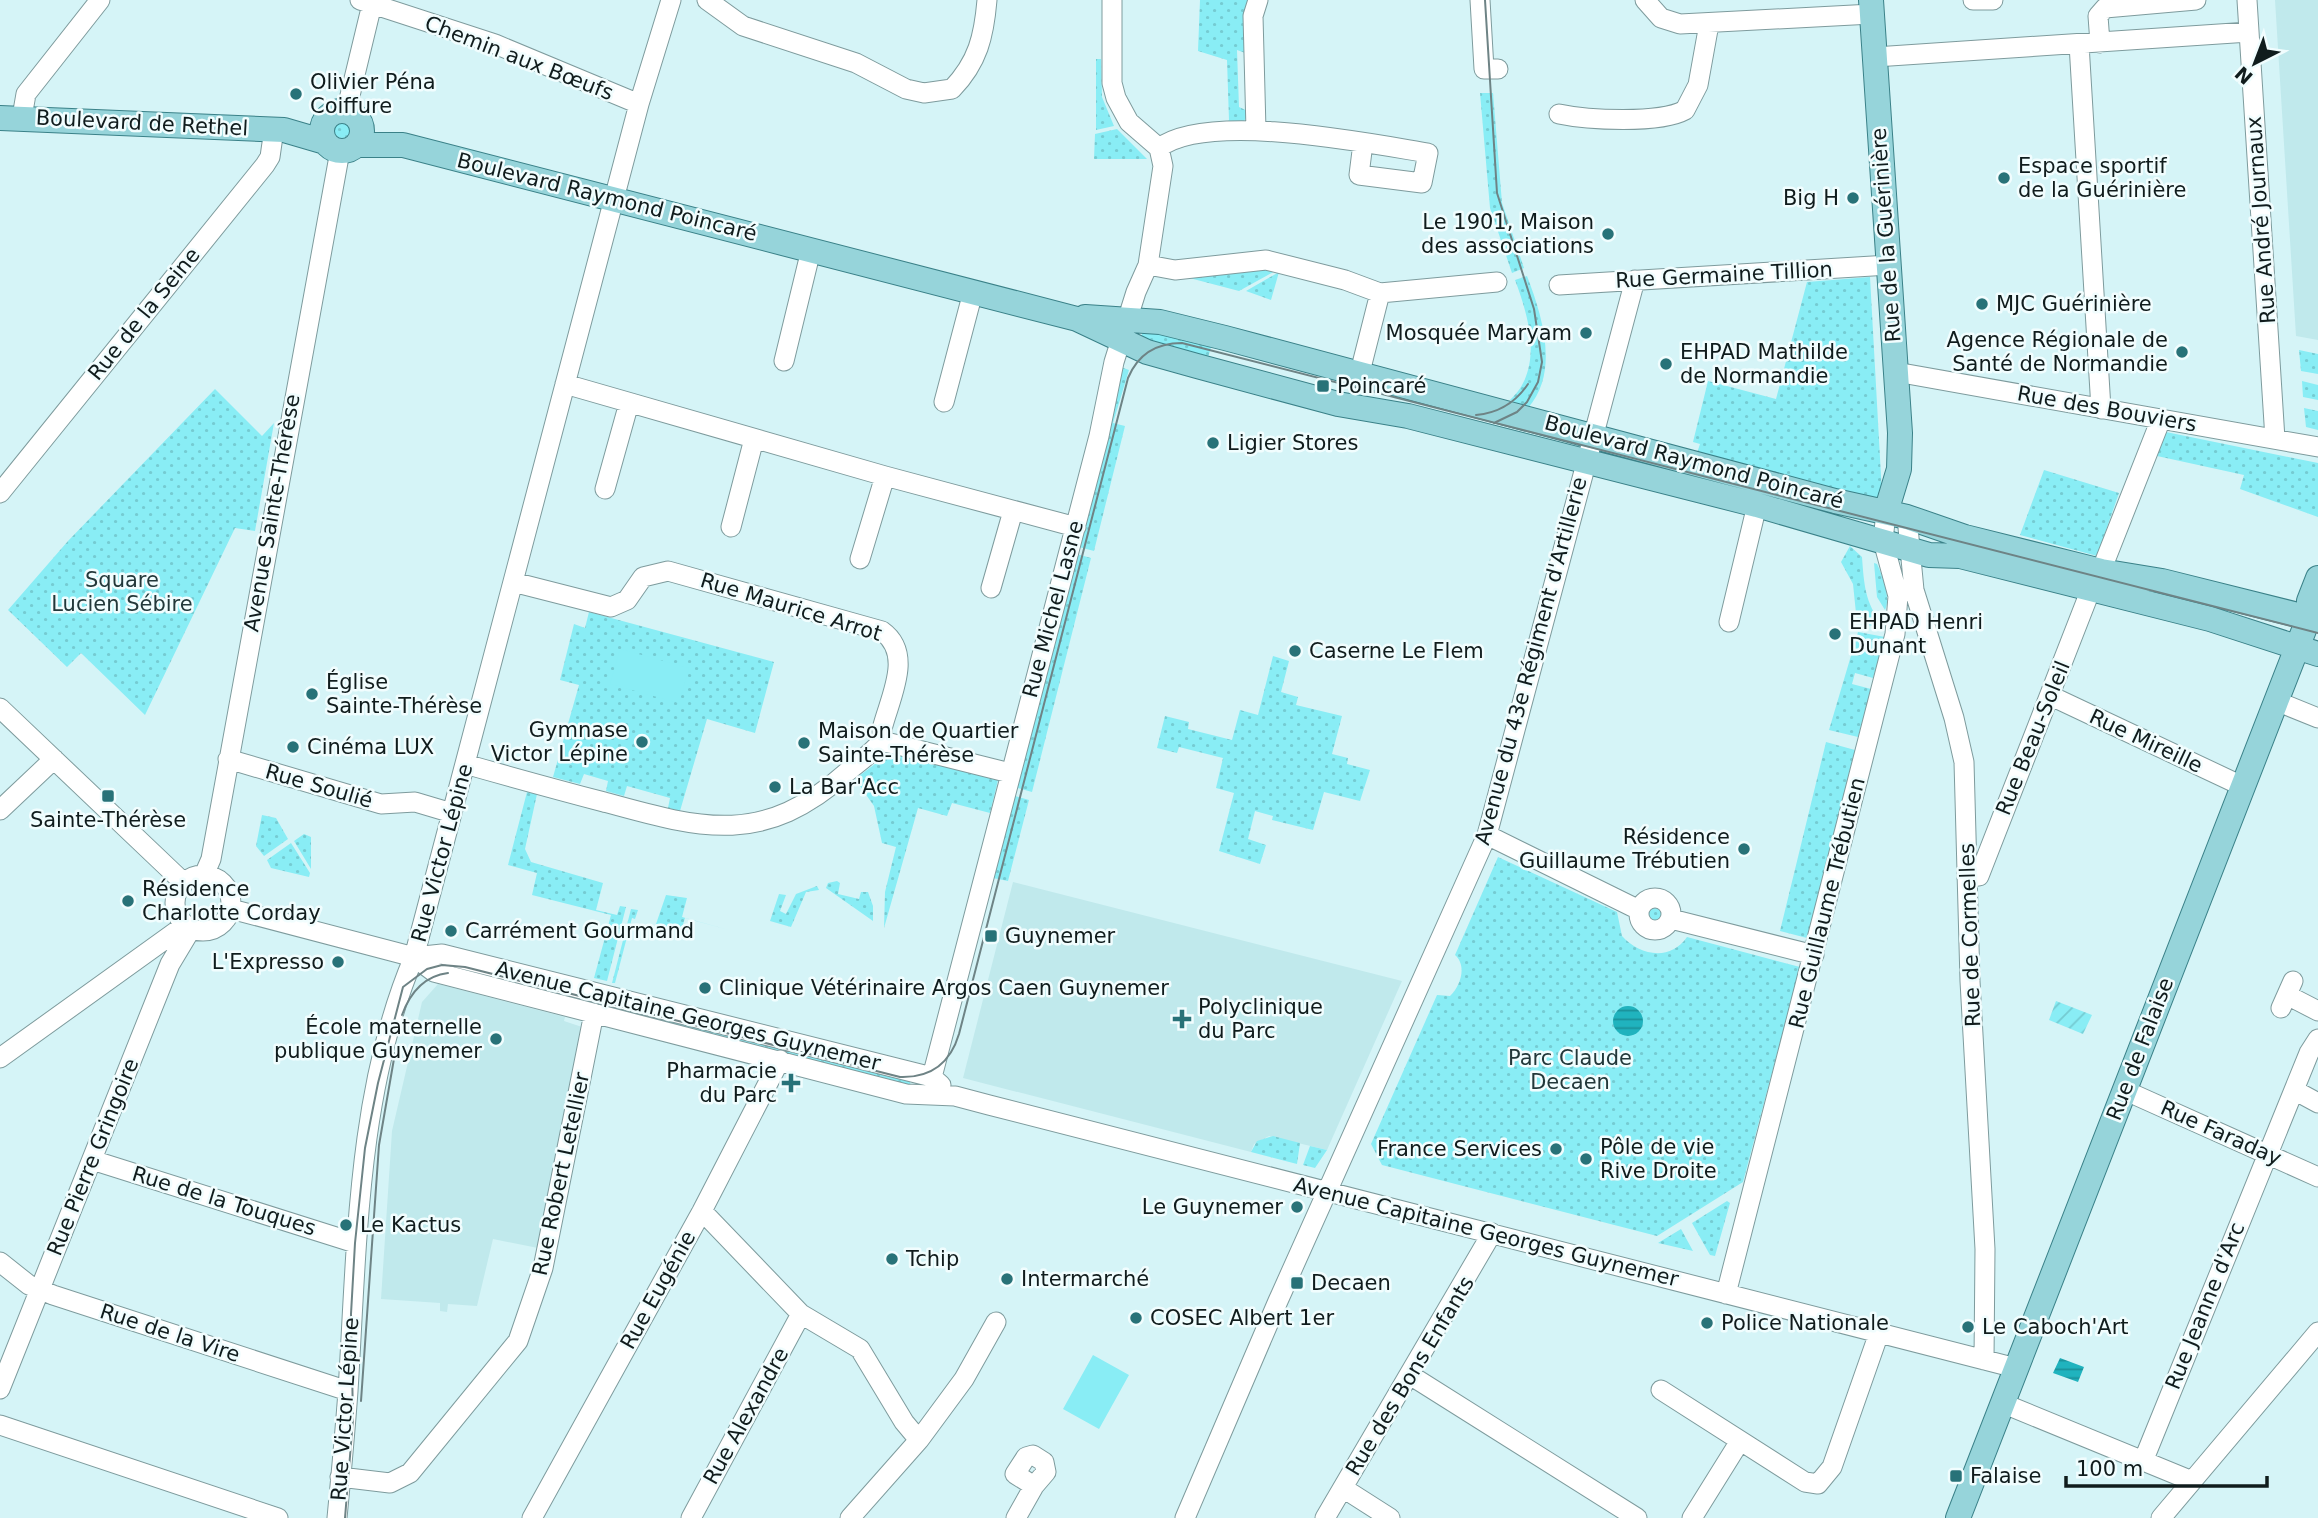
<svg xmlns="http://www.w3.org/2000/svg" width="2318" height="1518" viewBox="0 0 2318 1518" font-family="'DejaVu Sans',sans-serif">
<defs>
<pattern id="grass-dots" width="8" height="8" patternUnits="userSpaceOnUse" patternTransform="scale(1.75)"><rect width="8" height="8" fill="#89edf5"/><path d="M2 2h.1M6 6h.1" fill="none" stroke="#75cbd2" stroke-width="1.8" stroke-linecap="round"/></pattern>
<pattern id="garden-furrows" width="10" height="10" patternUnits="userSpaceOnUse" patternTransform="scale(1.75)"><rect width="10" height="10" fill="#89edf5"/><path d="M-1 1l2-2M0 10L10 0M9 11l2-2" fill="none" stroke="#75cbd2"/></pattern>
<pattern id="water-rules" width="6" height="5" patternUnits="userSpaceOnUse" patternTransform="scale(1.75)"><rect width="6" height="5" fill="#20b3be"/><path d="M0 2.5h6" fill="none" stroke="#1b919a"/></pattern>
</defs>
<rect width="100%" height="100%" fill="#d5f4f7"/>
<!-- built -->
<path fill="#c0e9ec" d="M2275,0H2318V340L2296,336Z
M1013,882L1402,981L1327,1150L1269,1136L1254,1144L1251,1152L963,1078Z
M438,984L565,1017L564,1021L582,1027L538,1248L493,1239L477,1306L448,1304L447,1312L440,1311V1303L381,1299L392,1131L422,1002Z"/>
<!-- grass -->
<path fill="url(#grass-dots)" d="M1200,0H1251L1248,54L1237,50L1239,107L1250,112L1242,124L1224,125L1229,120L1227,60L1198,51Z
M1096,59H1101L1102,97L1114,126L1096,130Z
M1480,93H1493L1502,203L1524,268L1512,273L1490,208Z
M334 130a8 8 0 1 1 16 0a8 8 0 1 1-16 0Z
M1117,129L1147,159H1094L1095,134Z
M1279,269L1239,291L1178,275Z
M1279,272L1271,300L1246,291Z
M1527,276C1542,315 1560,372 1528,408L1510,400C1544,369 1529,317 1515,280Z
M1870,277L1882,494L1875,500L1697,453L1700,444L1693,442L1708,381L1776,399L1807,282Z
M1144,328L1213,340L1206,365L1141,337Z
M2299,350L2318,354V374L2301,371Z
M1121,367L1129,370L1113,423L1125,426L1094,551L1075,546Z
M2302,381L2318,385V400L2303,397Z
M215,389L262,436L274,423L255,531L235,528L145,715L81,653L67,667L8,610L68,541Z
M2304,408L2318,411V430L2306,427Z
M2166,432L2318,463V517L2240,489L2244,475L2157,456Z
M2044,470L2119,493L2097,556L2020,535Z
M1850,546L1862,557C1864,584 1865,603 1882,624L1879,627L1857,623L1853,584L1841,562Z
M1073,553L1091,558L1032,792L1014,787Z
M1874,563L1877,564C1883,577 1891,598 1885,610L1877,597Z
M589,612L774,662L755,733L707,719L680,811L668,808L670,798L627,786L624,796L606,791L608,781L584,774L580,784L553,777L579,685L560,680L574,624L585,628Z
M1858,632L1885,637L1873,678L1855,673L1852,684L1871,689L1858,737L1829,730Z
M1273,656L1289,661L1281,692L1298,697L1296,705L1342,716L1332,754L1348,758L1347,764L1370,770L1360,801L1324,792L1313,830L1272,820L1273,816L1255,811L1248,839L1266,845L1260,864L1219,851L1234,793L1216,788L1223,758L1179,747L1177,753L1157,748L1165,716L1189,722L1188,729L1232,740L1240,710L1258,715Z
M1826,742L1855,750L1807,938L1780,931Z
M891,752L998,780L990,813L952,803L947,816L918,808L884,928L885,892L896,847L882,843L874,806L855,779Z
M527,792L537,794L525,849L531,862L603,883L596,910L617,915L620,906L626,907L607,981L594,978L611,915L532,895L537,873L508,865Z
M1012,795L1029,800L1008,881L993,878Z
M262,815L276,818L288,839L264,856L256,846Z
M304,834L311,837V869L294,841Z
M291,843L310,873L309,877L271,868L267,860Z
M1498,857L1617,912L1622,936C1639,955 1670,962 1687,937L1800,967L1743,1182L1657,1236L1382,1165L1371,1144L1437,995L1450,996C1461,986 1467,965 1455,955Z
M837,881L840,883L838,894L859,899L861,892H868L873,906V921L826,888L828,883Z
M817,886L819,890L806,892L791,927L770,921L779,894L786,895L780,911L786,914L796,894Z
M666,895L687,898L682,917L729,930L685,918L681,931L656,924Z
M1644 915a10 10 0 1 1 20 0a10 10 0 1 1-20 0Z
M631,909L638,910L635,919L632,918L615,983H612Z
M486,969L909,1077L912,1092L478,980Z
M1273,1136L1300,1143L1297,1164L1251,1152L1257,1141Z
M1310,1146L1327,1150L1315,1168L1303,1165Z
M1727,1201L1730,1203L1715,1256L1710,1255L1692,1223Z
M1681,1229L1693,1251L1658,1243Z"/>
<!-- garden -->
<path fill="url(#garden-furrows)" d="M2056,1001L2092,1015L2083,1034L2049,1020Z"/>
<!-- pitch -->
<path fill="#89edf5" d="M620,649L689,668L679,703L610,684Z
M1093,1355L1129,1375L1099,1429L1063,1409Z"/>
<!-- water -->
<path fill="url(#water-rules)" d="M1613 1021a15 15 0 1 1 30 0a15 15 0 1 1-30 0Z
M2060,1358L2084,1367L2078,1382L2053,1373Z"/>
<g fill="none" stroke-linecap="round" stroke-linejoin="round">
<!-- minor casing -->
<g stroke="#7e9b9d" stroke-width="21">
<path id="minor" d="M360,0L495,44L639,104
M707,0L743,26L856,63L906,89L924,93L952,89C978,62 984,36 987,0
M1480,0L1484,69H1498
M1645,0L1661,18L1680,24L1872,14
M1973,0H1993
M2247,0L2275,439
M2100,43L2098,16L2105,8L2196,0
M2079,44L2101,409
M1875,57L2249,32
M346,112L373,0
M1559,114C1587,120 1660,124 1685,110L1698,85L1709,24
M22,117L26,94L100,0
M1256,130L1253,16L1258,0
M1159,148C1207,111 1367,143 1428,153L1422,183L1359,175L1363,143
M1148,265L1175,270L1266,260L1345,280L1380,293L1497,282
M1559,285L1889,265
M784,361L811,250
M1360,372L1380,293
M1896,372L2318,447
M565,384L885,476L1076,527
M944,402L973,292
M605,489L629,403
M0,493L265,165L270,157L274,129
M1907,517L1914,590L1954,718L1964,762L1970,981L1985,1249L1984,1360
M731,527L754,439
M860,559L885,476
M2101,571L2161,419
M513,582L611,607L627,600L643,577L668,571L882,631C914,654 890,697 882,729V741L1010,773
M991,588L1013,511
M1729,622L1757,505
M2051,696L2242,786
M2276,701L2318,718
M0,708L184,883
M228,759L381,804L415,802L452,813
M465,764C511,777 558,790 604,802C702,829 763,847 847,772C859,762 872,753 882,741
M0,810L54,759
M1487,835L1639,910
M175 903a28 28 0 1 1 56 0a28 28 0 1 1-56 0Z
M204,875L211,859L340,151
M1967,878L1979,876L2091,589
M1639 914a16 16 0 1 1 32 0a16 16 0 1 1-32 0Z
M231,909L414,957L442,954L932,1077L941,1085
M1671,919L1814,955
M414,957L434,972L906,1094L955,1096L989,1105L2016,1368
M2287,995L2318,1011
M2281,1008L2293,981
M0,1058L185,925
M932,1077L1099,436L1114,362L1136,292L1148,265L1163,166L1159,148L1129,122L1116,98L1112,83V0
M2124,1090L2318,1177
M2294,1090L2318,1103
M92,1160L355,1243
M702,1211L801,1314L860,1349L904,1422L919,1440
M0,1262L29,1285L53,1295L348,1391
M1726,1294L1895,634L1898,596L1883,541L1886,512
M1410,1375L1637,1518
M0,1389L170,964L191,929
M1661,1390L1805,1482L1818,1484L1832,1467L1879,1333
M2002,1403L2192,1481
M0,1425L278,1518
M2144,1459L2309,1053L2318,1039
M340,1477L390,1483L410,1473L518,1341L543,1268L594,1013
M1343,1488L1390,1518
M337,1518C341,1476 345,1433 348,1391C357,1248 357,1090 414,957L639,104L671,0
M532,1518L702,1211L780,1060
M691,1518L801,1314
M850,1518L919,1440L964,1379L996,1322
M1016,1518L1034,1486L1046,1472L1044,1462L1033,1455L1026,1457L1015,1474L1034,1486
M1185,1518L1278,1301L1487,835L1635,280
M1325,1518L1492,1233
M1692,1518L1740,1441
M2161,1518L2318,1332"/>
</g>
<!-- major casing -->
<g stroke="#3a8188" stroke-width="26">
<path id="major" d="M1871,0L1900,433L1899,469L1886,512
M322 131a20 20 0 1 1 40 0a20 20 0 1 1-40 0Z
M0,118L284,130L325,142
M357,145H403L1077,319L1147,352L1197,366L1338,404L1408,416L1757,505L1929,555L1960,556L2210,619L2318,654
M1085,317L1160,322L1225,338L1835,501L1907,517L1965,537L2101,571L2162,581L2318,620
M1958,1518L2309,617V601L2318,578"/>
</g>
<!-- minor -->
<use href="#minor" stroke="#fff" stroke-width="19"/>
<!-- major -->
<use href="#major" stroke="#96d4da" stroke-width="24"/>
<!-- tram -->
<path stroke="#6e8385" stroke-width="2" d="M1485,0L1497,193L1534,309L1542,362L1538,382L1527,402L1517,412L1494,423
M1476,415C1498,413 1516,402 1528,384
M402,1015C410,993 424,976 448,973
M361,1401L379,1145L395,1053
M345,1518L353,1419L351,1314L355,1243L365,1148L378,1083L403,987L427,969L442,965L465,967L900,1077C931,1078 950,1064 959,1034L1128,378C1138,354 1157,343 1182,343L2318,633"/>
</g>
<!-- markers -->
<g fill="#287278" stroke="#f1fdfe" stroke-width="2.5">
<circle cx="296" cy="94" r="7"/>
<circle cx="2004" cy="178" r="7"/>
<circle cx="1853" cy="198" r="7"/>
<circle cx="1608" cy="234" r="7"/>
<circle cx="1982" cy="304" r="7"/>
<circle cx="1586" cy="333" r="7"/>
<circle cx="2182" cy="352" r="7"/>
<circle cx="1666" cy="364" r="7"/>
<rect x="1316" y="379" width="14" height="14" rx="3.5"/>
<circle cx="1213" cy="443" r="7"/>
<circle cx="1835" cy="634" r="7"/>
<circle cx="1295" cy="651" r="7"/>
<circle cx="312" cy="694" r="7"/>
<circle cx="642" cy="742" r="7"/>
<circle cx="804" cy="743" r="7"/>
<circle cx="293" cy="747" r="7"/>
<circle cx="775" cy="787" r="7"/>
<rect x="101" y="789" width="14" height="14" rx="3.5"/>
<circle cx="1744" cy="849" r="7"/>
<circle cx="128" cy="901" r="7"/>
<circle cx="451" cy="931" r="7"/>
<rect x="984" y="929" width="14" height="14" rx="3.5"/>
<circle cx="338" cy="962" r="7"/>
<circle cx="705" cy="988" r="7"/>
<path d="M1178.5 1008.5h7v7h7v7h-7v7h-7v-7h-7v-7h7z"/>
<circle cx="496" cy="1039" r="7"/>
<path d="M787.5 1072.5h7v7h7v7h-7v7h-7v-7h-7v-7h7z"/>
<circle cx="1556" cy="1149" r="7"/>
<circle cx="1586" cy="1159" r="7"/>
<circle cx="1297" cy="1207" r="7"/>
<circle cx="346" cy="1225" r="7"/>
<circle cx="892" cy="1259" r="7"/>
<circle cx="1007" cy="1279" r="7"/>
<rect x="1290" y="1276" width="14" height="14" rx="3.5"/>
<circle cx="1136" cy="1318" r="7"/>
<circle cx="1707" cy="1323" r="7"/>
<circle cx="1968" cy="1327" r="7"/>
<rect x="1949" y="1469" width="14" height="14" rx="3.5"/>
</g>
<g text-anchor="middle" stroke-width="5" stroke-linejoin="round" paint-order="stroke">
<!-- street labels -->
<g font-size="21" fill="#101c1d" stroke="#f1fdfe">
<text transform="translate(519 58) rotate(21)" y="7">Chemin aux Bœufs</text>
<text transform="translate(142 123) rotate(3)" y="7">Boulevard de Rethel</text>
<text transform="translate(607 197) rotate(14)" y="7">Boulevard Raymond Poincaré</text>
<text transform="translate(2261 220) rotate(-94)" y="7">Rue André Journaux</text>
<text transform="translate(1886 235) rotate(-94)" y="7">Rue de la Guérinière</text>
<text transform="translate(1724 275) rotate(-3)" y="7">Rue Germaine Tillion</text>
<text transform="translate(144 314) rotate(-51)" y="7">Rue de la Seine</text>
<text transform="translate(2107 409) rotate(10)" y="7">Rue des Bouviers</text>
<text transform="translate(1694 462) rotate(15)" y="7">Boulevard Raymond Poincaré</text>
<text transform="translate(272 513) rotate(-80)" y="7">Avenue Sainte-Thérèse</text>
<text transform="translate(791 607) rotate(17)" y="7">Rue Maurice Arrot</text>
<text transform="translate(1053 609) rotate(-75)" y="7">Rue Michel Lasne</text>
<text transform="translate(1531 661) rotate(-75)" y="7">Avenue du 43e Régiment d'Artillerie</text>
<text transform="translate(2033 738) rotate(-68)" y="7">Rue Beau-Soleil</text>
<text transform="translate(2146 741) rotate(25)" y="7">Rue Mireille</text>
<text transform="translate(319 786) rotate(16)" y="7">Rue Soulié</text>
<text transform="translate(442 853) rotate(-75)" y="7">Rue Victor Lépine</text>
<text transform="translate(1827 903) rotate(-76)" y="7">Rue Guillaume Trébutien</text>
<text transform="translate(1970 935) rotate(-92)" y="7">Rue de Cormelles</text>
<text transform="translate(688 1016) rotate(14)" y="7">Avenue Capitaine Georges Guynemer</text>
<text transform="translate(2140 1049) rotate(-69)" y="7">Rue de Falaise</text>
<text transform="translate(2221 1133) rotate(24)" y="7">Rue Faraday</text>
<text transform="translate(93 1157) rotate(-68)" y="7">Rue Pierre Gringoire</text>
<text transform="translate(561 1174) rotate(-78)" y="7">Rue Robert Letellier</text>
<text transform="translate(224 1201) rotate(17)" y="7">Rue de la Touques</text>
<text transform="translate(1486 1232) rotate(14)" y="7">Avenue Capitaine Georges Guynemer</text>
<text transform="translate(658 1290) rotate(-61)" y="7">Rue Eugénie</text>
<text transform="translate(2205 1306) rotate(-68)" y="7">Rue Jeanne d'Arc</text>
<text transform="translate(170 1333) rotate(18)" y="7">Rue de la Vire</text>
<text transform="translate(1410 1376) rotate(-59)" y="7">Rue des Bons Enfants</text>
<text transform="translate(345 1409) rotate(-86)" y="7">Rue Victor Lépine</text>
<text transform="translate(746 1416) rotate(-61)" y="7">Rue Alexandre</text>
</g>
<!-- poi labels -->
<g font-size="21" fill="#101c1d" stroke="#f1fdfe" text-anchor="start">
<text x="310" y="89">Olivier Péna<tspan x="310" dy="24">Coiffure</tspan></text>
<text x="2018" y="173">Espace sportif<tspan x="2018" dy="24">de la Guérinière</tspan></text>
<text x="1839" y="205" text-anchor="end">Big H</text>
<text x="1594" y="229" text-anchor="end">Le 1901, Maison<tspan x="1594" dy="24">des associations</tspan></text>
<text x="1996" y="311">MJC Guérinière</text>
<text x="1572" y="340" text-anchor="end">Mosquée Maryam</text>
<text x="2168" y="347" text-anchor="end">Agence Régionale de<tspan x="2168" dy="24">Santé de Normandie</tspan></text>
<text x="1680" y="359">EHPAD Mathilde<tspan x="1680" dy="24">de Normandie</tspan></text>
<text x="1337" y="393">Poincaré</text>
<text x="1227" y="450">Ligier Stores</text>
<text x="1849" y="629">EHPAD Henri<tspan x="1849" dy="24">Dunant</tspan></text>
<text x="1309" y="658">Caserne Le Flem</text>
<text x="326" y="689">Église<tspan x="326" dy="24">Sainte-Thérèse</tspan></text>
<text x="628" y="737" text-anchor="end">Gymnase<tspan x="628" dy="24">Victor Lépine</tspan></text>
<text x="818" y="738">Maison de Quartier<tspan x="818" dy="24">Sainte-Thérèse</tspan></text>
<text x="307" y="754">Cinéma LUX</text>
<text x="789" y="794">La Bar'Acc</text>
<text x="108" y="827" text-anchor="middle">Sainte-Thérèse</text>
<text x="1730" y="844" text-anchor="end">Résidence<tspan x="1730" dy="24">Guillaume Trébutien</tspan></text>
<text x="142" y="896">Résidence<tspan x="142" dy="24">Charlotte Corday</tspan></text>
<text x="465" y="938">Carrément Gourmand</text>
<text x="1005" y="943">Guynemer</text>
<text x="324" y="969" text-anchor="end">L'Expresso</text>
<text x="719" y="995">Clinique Vétérinaire Argos Caen Guynemer</text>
<text x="1198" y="1014">Polyclinique<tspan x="1198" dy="24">du Parc</tspan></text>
<text x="482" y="1034" text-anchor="end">École maternelle<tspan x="482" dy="24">publique Guynemer</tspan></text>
<text x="777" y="1078" text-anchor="end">Pharmacie<tspan x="777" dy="24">du Parc</tspan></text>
<text x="1600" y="1154">Pôle de vie<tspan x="1600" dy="24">Rive Droite</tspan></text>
<text x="1542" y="1156" text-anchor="end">France Services</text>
<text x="1283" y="1214" text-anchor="end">Le Guynemer</text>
<text x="360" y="1232">Le Kactus</text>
<text x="906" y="1266">Tchip</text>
<text x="1021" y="1286">Intermarché</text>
<text x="1311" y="1290">Decaen</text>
<text x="1150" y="1325">COSEC Albert 1er</text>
<text x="1721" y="1330">Police Nationale</text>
<text x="1982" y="1334">Le Caboch'Art</text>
<text x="1970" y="1483">Falaise</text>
</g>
<!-- park labels -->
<g font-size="21" fill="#22383a" stroke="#f1fdfe">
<text x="122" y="587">Square<tspan x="122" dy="24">Lucien Sébire</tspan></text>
<text x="1570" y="1065">Parc Claude<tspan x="1570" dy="24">Decaen</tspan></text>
</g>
</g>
<!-- north arrow -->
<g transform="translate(2255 63) rotate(222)" stroke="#f1fdfe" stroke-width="5" paint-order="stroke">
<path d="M0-5L12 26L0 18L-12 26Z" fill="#101c1d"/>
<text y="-10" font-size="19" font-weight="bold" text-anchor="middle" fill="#101c1d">N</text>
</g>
<!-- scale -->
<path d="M2066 1476v10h201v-10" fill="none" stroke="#101c1d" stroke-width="3.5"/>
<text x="2076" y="1476" font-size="21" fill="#101c1d" stroke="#f1fdfe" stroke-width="5" paint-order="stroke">100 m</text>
</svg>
